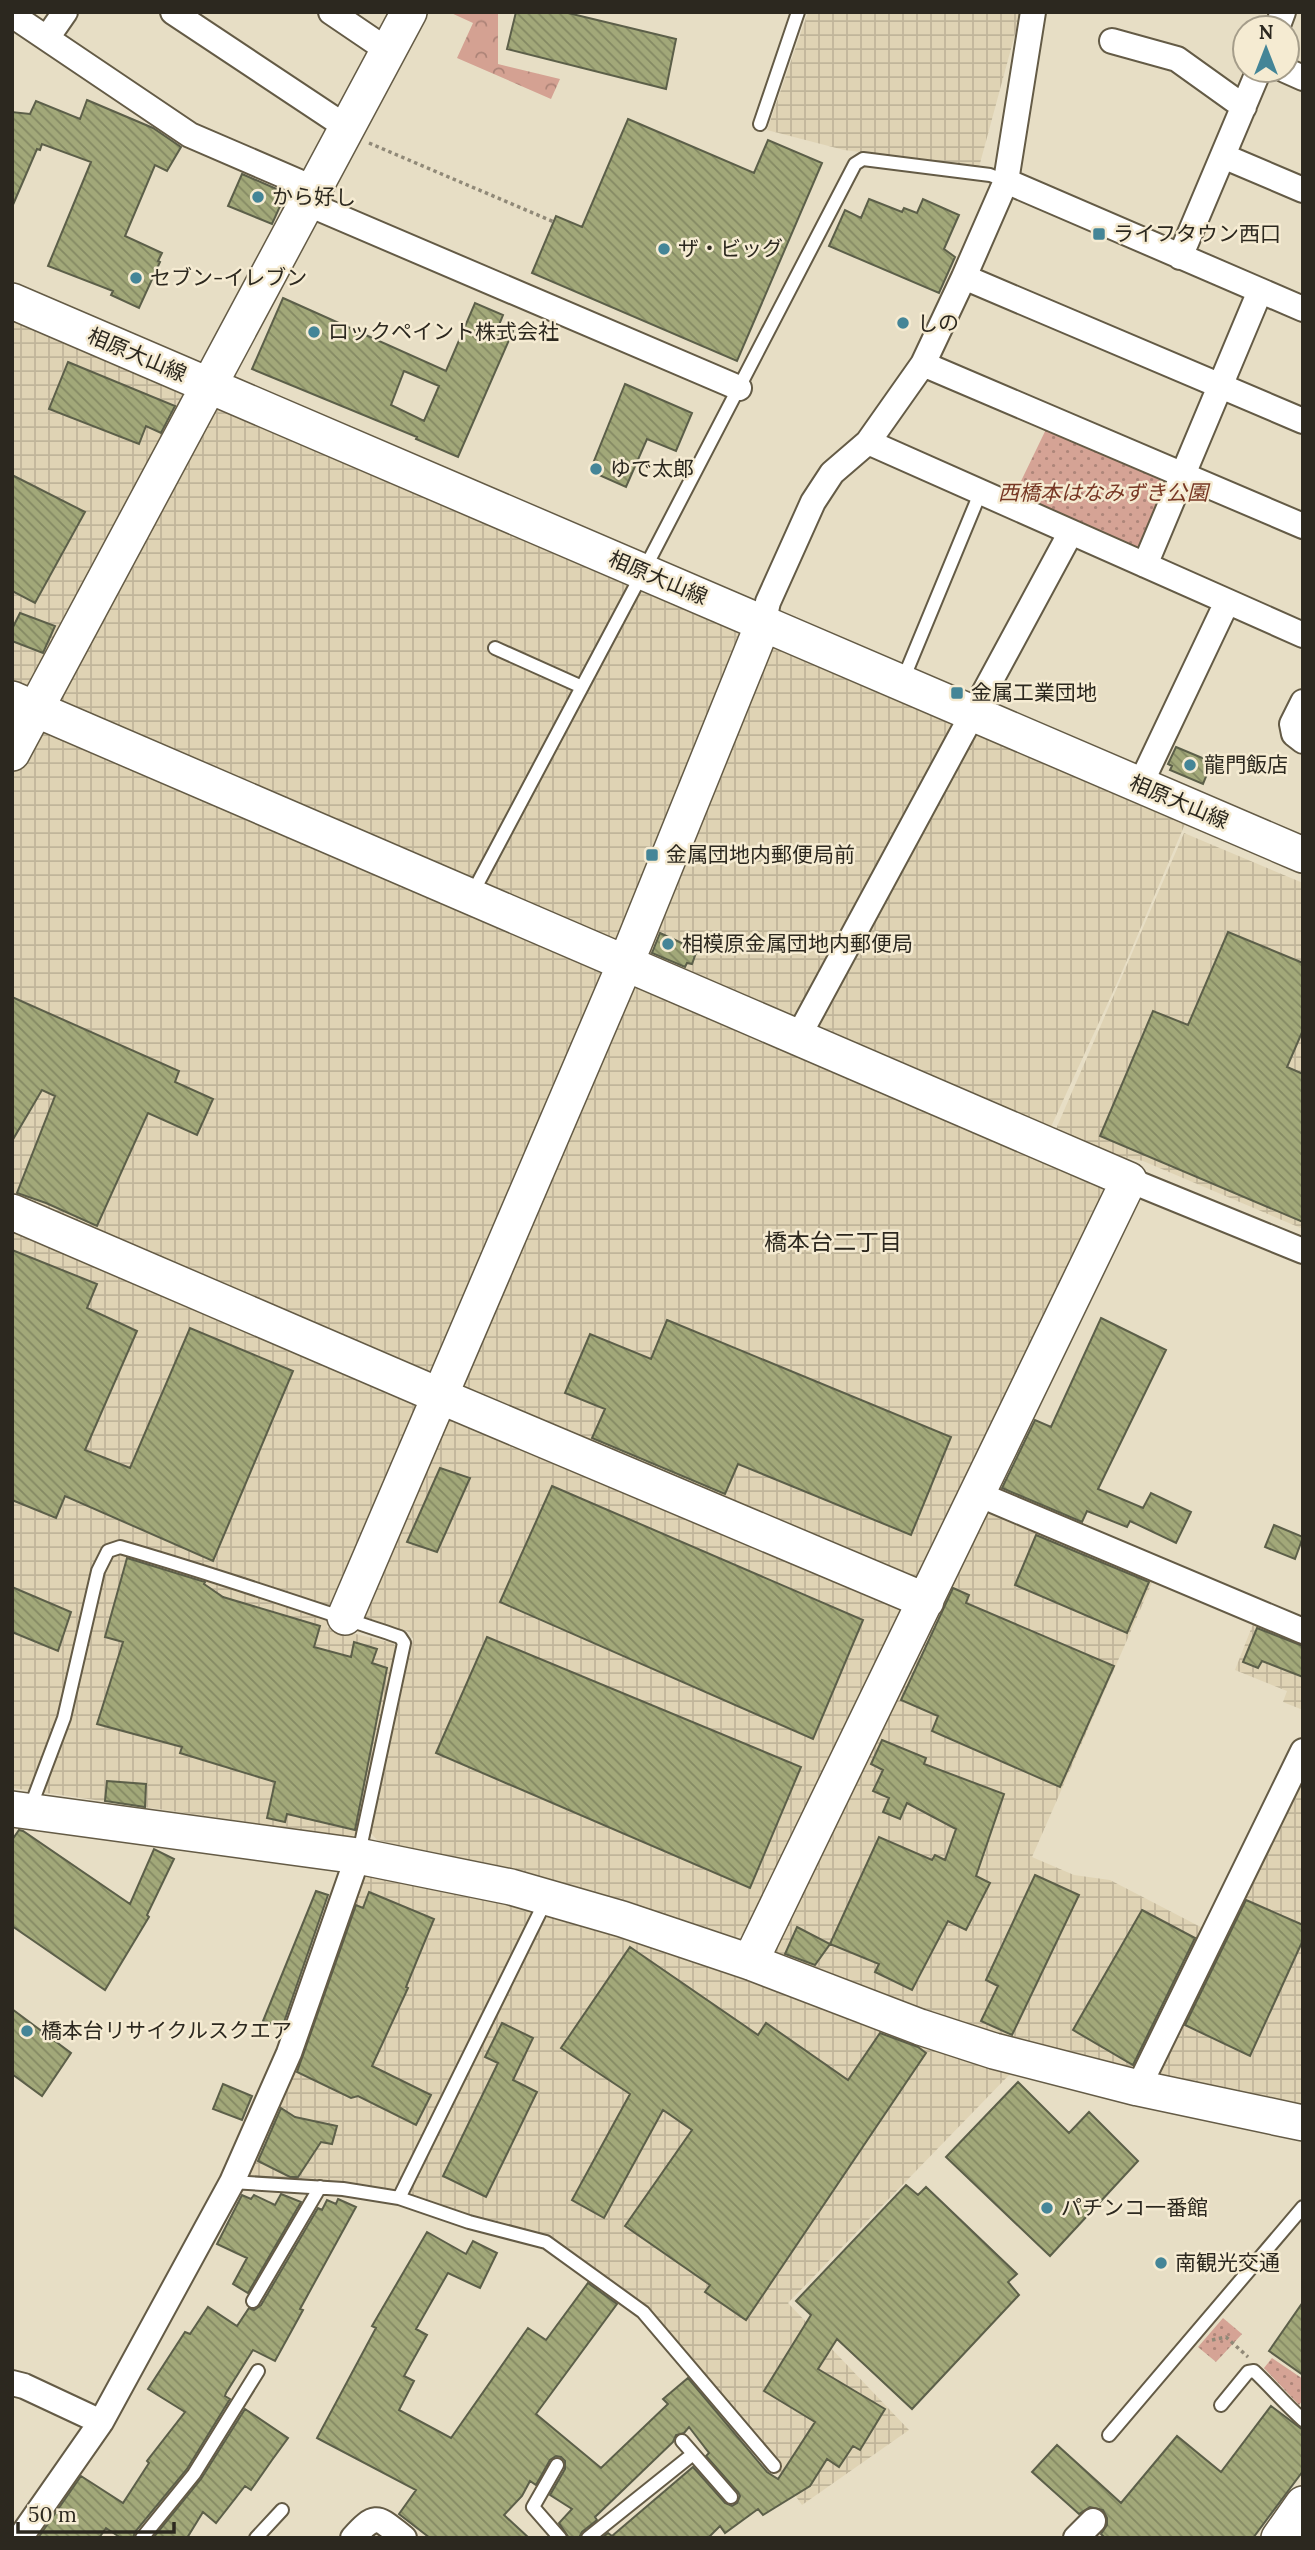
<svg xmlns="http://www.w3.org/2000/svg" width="1315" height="2550" viewBox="0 0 1315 2550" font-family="Lora,'Noto Sans JP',serif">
<defs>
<pattern id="industrial-grid" width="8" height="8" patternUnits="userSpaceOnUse" patternTransform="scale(1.75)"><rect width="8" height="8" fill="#dfd3b4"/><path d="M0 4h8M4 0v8" fill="none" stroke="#c0b59a"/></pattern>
<pattern id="forest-crowns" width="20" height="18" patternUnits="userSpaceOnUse" patternTransform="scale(1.75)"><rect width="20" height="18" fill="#d4a192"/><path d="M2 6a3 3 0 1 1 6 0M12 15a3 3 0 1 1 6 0" fill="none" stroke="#ac8377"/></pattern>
<pattern id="park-dots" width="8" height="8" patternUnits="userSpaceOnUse" patternTransform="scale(1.75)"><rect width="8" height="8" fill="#d5a395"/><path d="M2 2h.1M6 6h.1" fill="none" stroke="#ad8579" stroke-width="1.8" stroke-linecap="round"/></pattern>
<pattern id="building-back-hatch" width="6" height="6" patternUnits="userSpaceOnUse" patternTransform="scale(1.75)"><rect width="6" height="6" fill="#a2a879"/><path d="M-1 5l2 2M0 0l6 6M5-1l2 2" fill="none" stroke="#848963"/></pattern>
</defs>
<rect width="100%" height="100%" fill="#e7dec5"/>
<!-- industrial -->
<path fill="url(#industrial-grid)" d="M808,12H1021L979,167L844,150L767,130Z
M12,317L1185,824L1118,981L1038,1155L1110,1186L920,1578L911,1582L430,1377L327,1627L393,1643L398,1650L358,1832L351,1837L12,1788Z
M1184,833L1303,883V1229L1143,1161L1119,1156L1056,1129Z
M459,1418L903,1602L905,1616L747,1933L735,1937L556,1882L377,1840L371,1833L413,1639L409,1632L366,1620L364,1615L444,1422Z
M986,1504L1155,1576L1032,1857L1074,1875L1110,1880L1218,1936L1303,1764V2109L1152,2076L936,2018L768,1953Z
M1255,1619L1303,1640V1710L1283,1702L1287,1691L1235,1670Z
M358,1856L621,1933L1010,2074L788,2303L909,2430L802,2505L774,2466L643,2312L546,2242L399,2198L232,2182Z"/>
<!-- forest -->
<path fill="url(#forest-crowns)" d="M449,12H498V64L560,79L551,99L457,58L473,23Z"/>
<!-- park -->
<path fill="url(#park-dots)" d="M1051,419L1182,475L1145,565L1010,504Z
M1223,2318L1242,2334L1216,2362L1198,2347Z
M1272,2358L1303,2379V2400L1299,2405L1264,2368Z"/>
<!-- building -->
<path fill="url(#building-back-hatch)" stroke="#5c5f49" stroke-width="2" fill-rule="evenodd" d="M516,12H564L676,39L666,89L507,49Z
M87,100L153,128L181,147L167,171L155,165L125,236L162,253L158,261L160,262L139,308L111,295L113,291L48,266L91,162L42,144L40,150L37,149L12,207V112L30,114L36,101L80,119Z
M628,119L754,173L768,140L822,163L737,361L532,273L556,216L582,227Z
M242,174L286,193L272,224L228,206Z
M869,199L902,212L904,208L917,213L923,199L959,215L944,249L955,257L939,293L829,246L845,210L861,218Z
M283,298L446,371L475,303L503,315L499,325L513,331L458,457L416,439L417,437L252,369ZM404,371L439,386L424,421L391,405Z
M68,362L175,406L161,433L146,426L139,444L49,409Z
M625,384L692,413L676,451L647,439L626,487L590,471Z
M12,475L85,512L35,603L12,591Z
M20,613L55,626L43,653L12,641V629Z
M1176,747L1212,762L1203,784L1170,770L1172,766L1168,764Z
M1228,932L1303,963V1030L1287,1067L1303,1074V1222L1100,1136L1153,1011L1188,1025Z
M660,933L697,950L692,964L687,963L685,967L652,953Z
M12,997L179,1071L175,1082L213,1099L197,1135L148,1113L97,1226L46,1203L17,1193L55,1096L42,1090L12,1141Z
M12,1250L97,1284L87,1308L137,1331L85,1450L130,1468L190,1328L293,1371L213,1561L65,1496L56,1518L12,1500Z
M1101,1318L1166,1350L1098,1489L1143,1508L1151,1493L1191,1512L1176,1543L1130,1521L1127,1527L1087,1511L1082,1522L1002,1488L1035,1420L1051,1427Z
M667,1320L951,1437L911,1535L738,1464L725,1494L592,1438L605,1409L565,1393L590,1334L651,1359Z
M440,1468L470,1478L437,1552L407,1542Z
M552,1486L863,1620L813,1739L500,1602Z
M1274,1525L1303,1537L1295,1559L1265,1547Z
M1036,1535L1149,1582L1127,1633L1015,1585Z
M127,1558L205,1582L204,1584L223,1597L320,1626L314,1647L351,1657L354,1642L377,1649L372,1663L387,1668L355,1830L287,1814L285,1822L267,1818L275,1782L180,1753L182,1747L97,1724L123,1642L105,1637Z
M12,1587L71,1612L58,1651L12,1632Z
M953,1588L969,1595L966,1603L1114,1666L1060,1787L932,1731L938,1716L901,1700Z
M1257,1628L1303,1646V1677L1262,1661L1258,1668L1243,1662Z
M487,1637L801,1767L750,1888L436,1753Z
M882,1740L926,1758L924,1764L1004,1794L976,1876L990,1883L966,1930L948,1921L912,1990L875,1972L879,1964L830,1944L879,1837L932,1860L935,1855L945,1860L956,1829L907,1803L900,1819L883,1812L889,1798L873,1791L883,1770L871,1764Z
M107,1781L146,1784L145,1807L105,1801Z
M19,1830L23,1831L130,1904L154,1849L174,1859L147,1915L149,1917L105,1990L12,1926V1840Z
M1035,1875L1079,1895L1012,2035L981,2021L998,1986L986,1980Z
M316,1891L328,1895L282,2028L263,2021Z
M369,1892L434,1919L406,1987L408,1988L372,2066L431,2095L416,2125L358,2096L351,2098L297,2072L356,1905L363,1908Z
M1246,1900L1303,1925V1940L1250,2056L1185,2025Z
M1142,1910L1195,1938L1133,2065L1073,2030Z
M797,1927L830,1944L815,1965L785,1954Z
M630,1947L758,2035L766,2023L848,2080L880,2033L918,2047L926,2053L746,2320L705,2292L710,2285L625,2226L692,2130L663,2110L604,2218L572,2200L630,2094L561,2048Z
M12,2009L71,2053L42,2096L12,2074Z
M502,2023L533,2038L513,2080L537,2092L486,2197L443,2176L498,2063L485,2057Z
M1018,2082L1069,2133L1089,2112L1138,2161L1050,2256L946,2157Z
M223,2084L252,2096L242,2120L213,2109Z
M281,2108L295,2117L337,2126L332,2144L321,2142L298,2177H290L258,2161Z
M906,2185L918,2195L926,2187L1017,2274L1008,2282L1019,2295L912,2409L837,2339L818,2369L885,2409L860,2450L853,2446L839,2467L827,2459L810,2486L763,2515L758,2509L725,2533L720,2526L708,2538H602L608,2533L612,2536L693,2467L725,2503L732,2506L737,2503L740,2496L738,2492L706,2456L709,2453L689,2427L684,2433L676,2435L673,2442L595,2517L597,2520L582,2532L579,2538H569L559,2523L572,2509L550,2495L565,2469V2461L561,2457L556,2456L550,2460L536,2485L530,2481L522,2496L504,2515L529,2538H430L399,2514L416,2490L317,2438L376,2328L372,2326L427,2232L466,2254L473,2241L497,2253L480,2288L448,2273L416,2329L427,2335L404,2376L414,2381L399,2410L451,2438L528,2328L546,2340L588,2283L617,2304L536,2414L601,2468L668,2404L663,2399L688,2378L767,2472L778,2479L815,2422L764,2391L811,2315L796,2301Z
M281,2194L301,2202L248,2293L233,2284L247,2258L217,2244L242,2195L251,2199L254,2195L275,2205Z
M338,2199L356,2207L300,2309L303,2310L275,2361L253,2350L226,2393L225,2396L230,2399L187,2469L135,2532L133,2538H121L106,2528L99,2538H38L81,2476L123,2503L149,2463L147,2461L185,2412L148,2389L185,2332L190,2334L208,2307L237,2326L249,2308L254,2310L261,2305L318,2208L322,2210L327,2200L336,2204Z
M1303,2302V2375L1269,2351Z
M1271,2406L1303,2430V2471L1253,2538H1105L1101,2534L1107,2525V2518L1103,2510L1090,2507L1079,2514L1032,2472L1057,2445L1121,2503L1177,2436L1221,2472Z
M245,2409L288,2438L272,2460L251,2490L245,2486L216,2523L203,2512L187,2538H153L201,2479Z"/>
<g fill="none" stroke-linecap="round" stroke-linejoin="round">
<!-- lane casing -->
<g stroke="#645b46" stroke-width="16">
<path id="lane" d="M760,124L798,12
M495,648L582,687
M902,682L981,491
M472,894L643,572L855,164L863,159L990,175L1006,181
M29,1811L64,1718L98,1571L108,1551L120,1547C214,1574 307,1606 400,1637L404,1643L359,1853
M232,2182L343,2189L399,2198L469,2222L546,2242L643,2312L774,2466
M399,2198L546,1900
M253,2301L320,2187
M1221,2405L1248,2372L1254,2371C1271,2387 1285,2404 1303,2420
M1109,2435L1303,2207
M682,2441L731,2497
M557,2465L533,2507L560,2538
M142,2538L194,2474L258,2371
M256,2538L282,2510
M588,2538L693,2454"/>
</g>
<!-- street casing -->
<g stroke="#645b46" stroke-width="28">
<path id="street" d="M173,12L346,127
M331,12L387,50
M12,15L190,135L313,188
M1277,28L1283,12
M47,38L65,12
M1112,41L1177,59L1244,107
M1285,70L1303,78
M1223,156L1303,190
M1006,181L1303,309
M306,203L739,388
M1180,257L1259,70
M964,277L1303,421
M923,364L1303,526
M868,442L1303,635
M1145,565L1260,291
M763,624L768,602L813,502L832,473L868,442L923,364L964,277L1006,181L1033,12
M1303,702L1292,724L1294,734L1303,741
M1140,785L1227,602
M798,1037L1071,532
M1129,1180L1303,1251
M978,1494L1303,1631
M1138,2088L1303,1751
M12,2383L24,2386L101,2422
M20,2538L101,2422L232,2182L289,2053L358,1856
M353,2538C377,2511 378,2518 404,2538
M1076,2538L1093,2521"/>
</g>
<!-- secondary casing -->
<g stroke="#645b46" stroke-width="38">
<path id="secondary" d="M12,301L1303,855
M12,699L1129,1180L750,1962
M12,753L409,12
M12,1212L440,1396L926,1601
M345,1617L634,943L763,624
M12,1809L358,1856L511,1887L622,1919L750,1962L920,2027L994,2051L1138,2088L1303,2123
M1279,2538L1303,2504"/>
</g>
<!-- path -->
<path stroke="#908978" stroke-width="3.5" stroke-dasharray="3.5 3.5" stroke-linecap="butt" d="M369,143L554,222
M1212,2340L1226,2337L1248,2357"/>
<!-- lane -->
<use href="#lane" stroke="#fff" stroke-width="12"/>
<!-- street -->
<use href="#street" stroke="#fff" stroke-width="24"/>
<!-- secondary -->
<use href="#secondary" stroke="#fff" stroke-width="35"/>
</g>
<!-- markers -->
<g fill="#448597" stroke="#f5ebd2" stroke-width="2.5">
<circle cx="258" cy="197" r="7"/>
<rect x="1092" y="227" width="14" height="14" rx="3.5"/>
<circle cx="664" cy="249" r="7"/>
<circle cx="136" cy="278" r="7"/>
<circle cx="903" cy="323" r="7"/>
<circle cx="314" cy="332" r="7"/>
<circle cx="596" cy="469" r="7"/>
<rect x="950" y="686" width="14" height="14" rx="3.5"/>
<circle cx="1190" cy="765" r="7"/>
<rect x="645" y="848" width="14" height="14" rx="3.5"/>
<circle cx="668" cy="944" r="7"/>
<circle cx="27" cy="2031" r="7"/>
<circle cx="1047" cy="2208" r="7"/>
<circle cx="1161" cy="2263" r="7"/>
</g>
<g text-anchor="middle" stroke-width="5" stroke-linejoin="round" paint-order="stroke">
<!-- poi labels -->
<g font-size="21" fill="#2c281f" stroke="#f5ebd2" text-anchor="start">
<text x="272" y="204">から好し</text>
<text x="1113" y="241">ライフタウン西口</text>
<text x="678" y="256">ザ・ビッグ</text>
<text x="150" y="285">セブン-イレブン</text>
<text x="917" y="330">しの</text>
<text x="328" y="339">ロックペイント株式会社</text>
<text x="610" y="476">ゆで太郎</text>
<text x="971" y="700">金属工業団地</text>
<text x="1204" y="772">龍門飯店</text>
<text x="666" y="862">金属団地内郵便局前</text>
<text x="682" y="951">相模原金属団地内郵便局</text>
<text x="41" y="2038">橋本台リサイクルスクエア</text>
<text x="1061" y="2215">パチンコ一番館</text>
<text x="1175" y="2270">南観光交通</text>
</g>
<!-- street labels -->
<g font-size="21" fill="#2c281f" stroke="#f5ebd2">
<text transform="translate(137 355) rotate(23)" y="7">相原大山線</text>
<text transform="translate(658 578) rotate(23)" y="7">相原大山線</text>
<text transform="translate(1179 802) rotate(23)" y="7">相原大山線</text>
</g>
<!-- park labels -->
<g font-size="21" font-style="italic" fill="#773724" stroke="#f5ebd2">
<text x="1103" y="500">西橋本はなみずき公園</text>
</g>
<!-- neighbourhood labels -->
<g font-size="23" fill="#2c281f" stroke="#f5ebd2">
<text x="833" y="1250">橋本台二丁目</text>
</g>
</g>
<!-- border -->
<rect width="1315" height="2550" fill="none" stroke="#2c281f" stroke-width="28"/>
<!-- north arrow -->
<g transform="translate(1266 49)"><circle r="33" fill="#f5ebd2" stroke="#a59d8a" stroke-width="2"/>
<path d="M0-5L12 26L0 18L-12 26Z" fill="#448597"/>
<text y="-10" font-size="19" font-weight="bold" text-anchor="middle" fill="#2c281f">N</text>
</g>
<!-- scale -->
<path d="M18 2522v10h156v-10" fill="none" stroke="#2c281f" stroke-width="3.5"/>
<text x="28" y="2522" font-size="21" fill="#2c281f" stroke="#f5ebd2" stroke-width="5" paint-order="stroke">50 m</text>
</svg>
